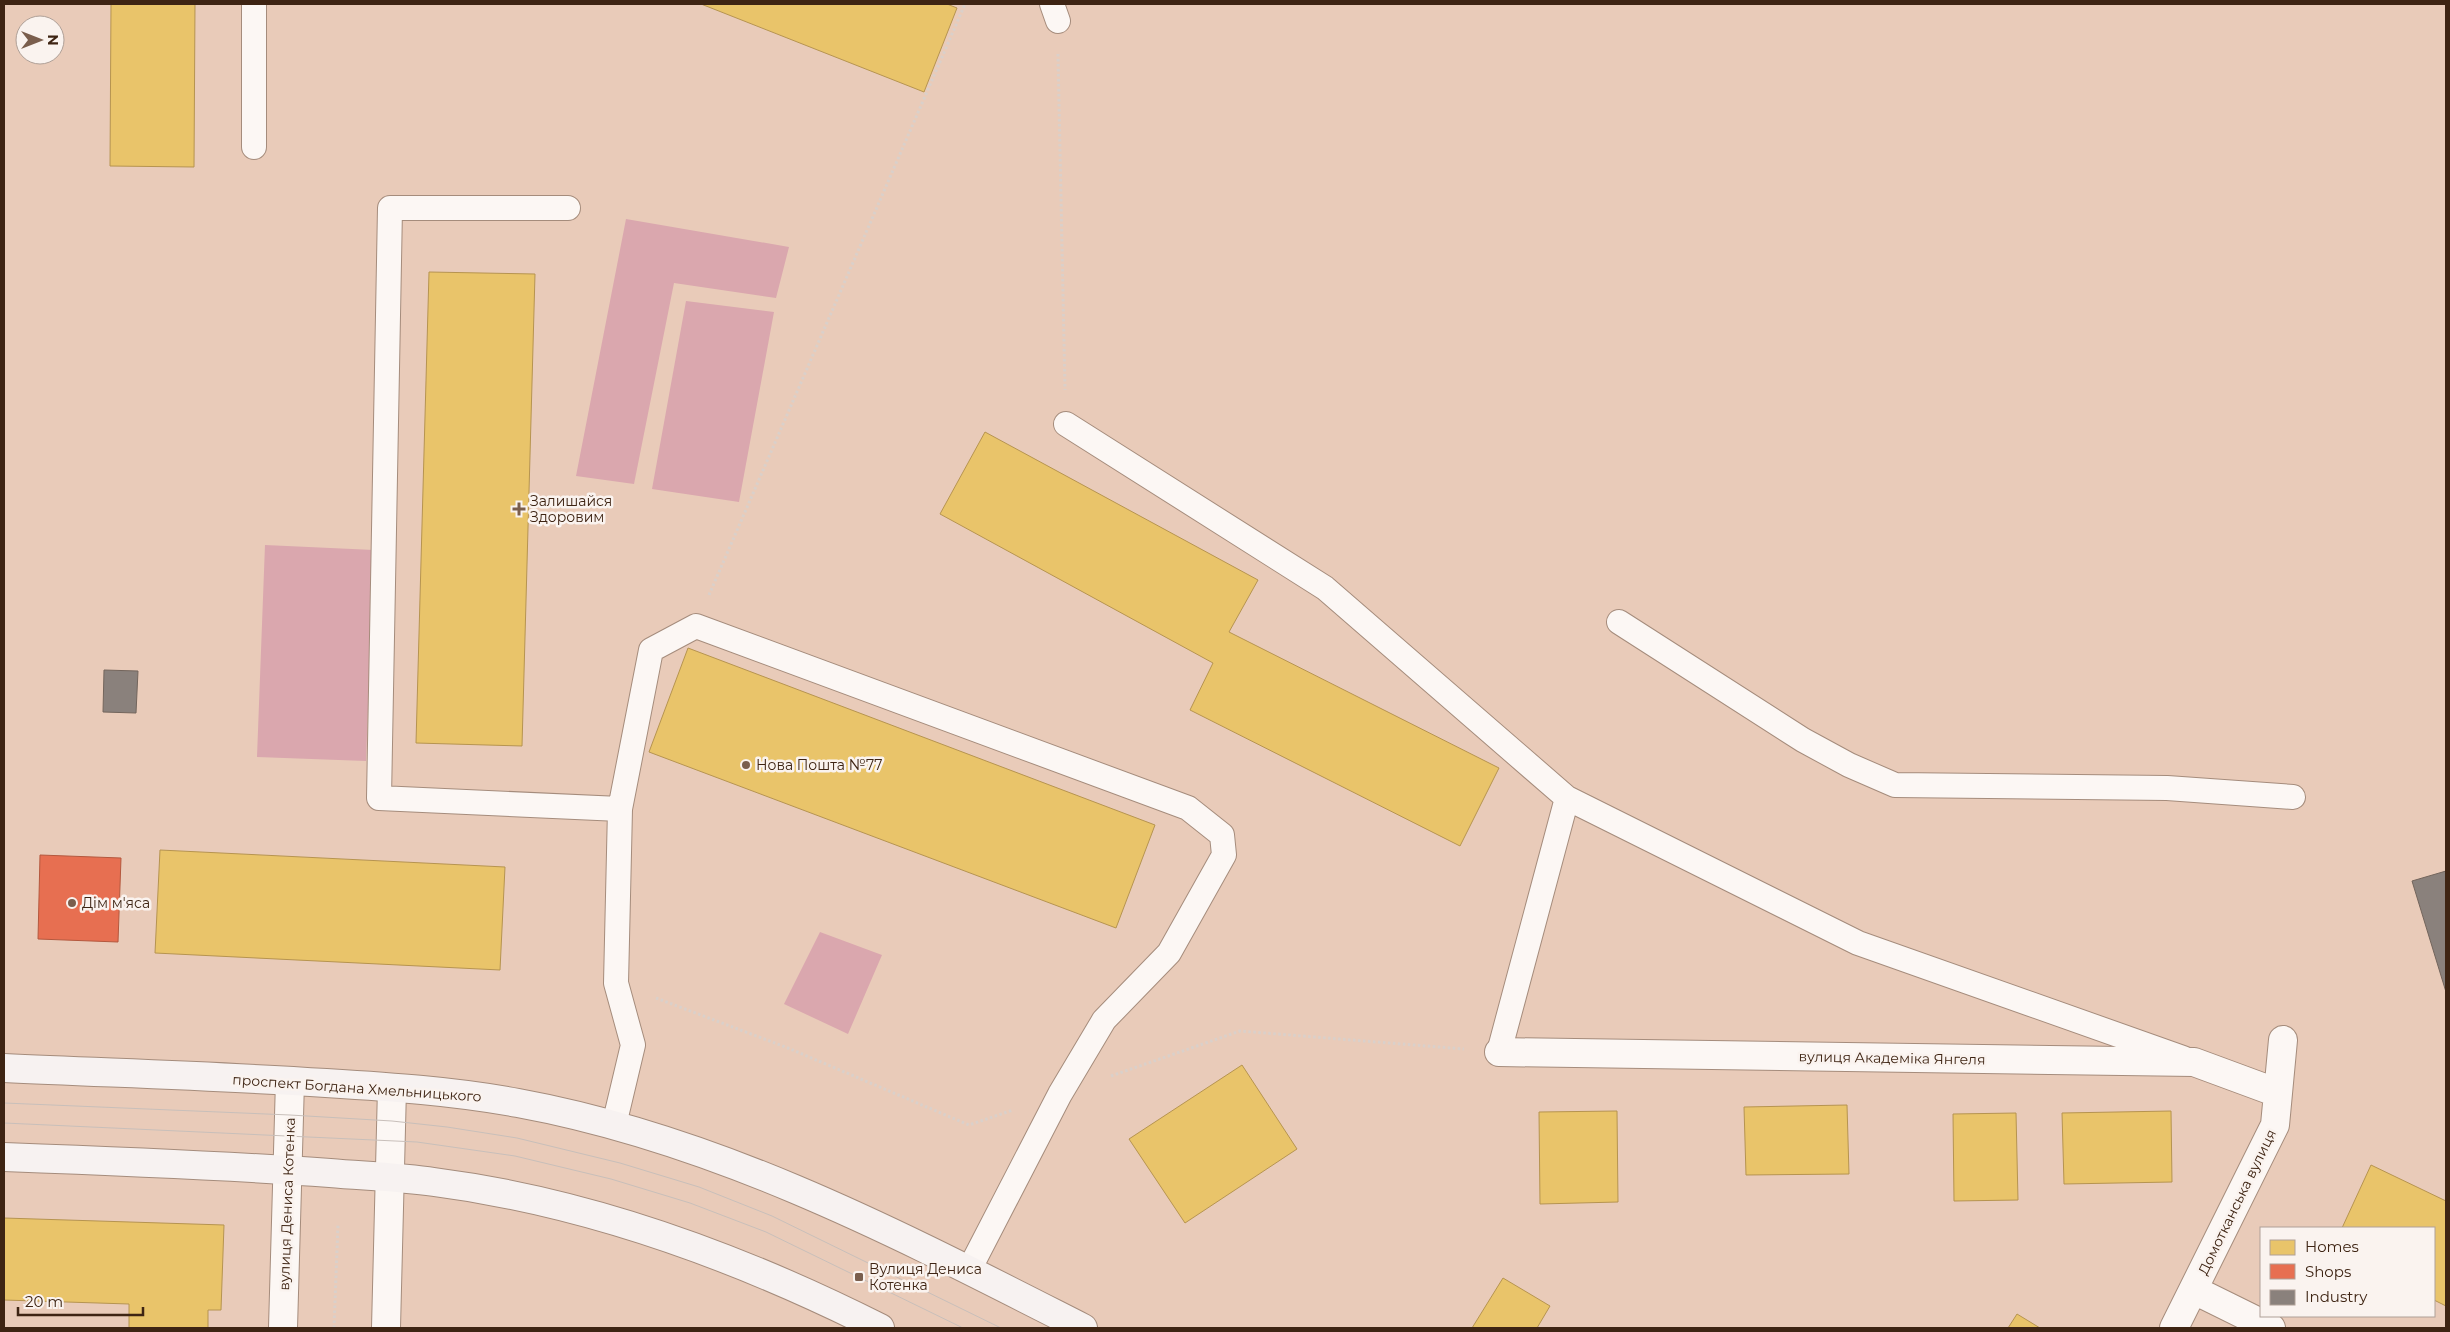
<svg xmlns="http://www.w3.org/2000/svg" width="2450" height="1332" viewBox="0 0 2450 1332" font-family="Montserrat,sans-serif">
<rect width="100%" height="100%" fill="#e9cbb9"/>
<!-- green -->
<path fill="#daa7ae" d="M626,219L789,247L776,298L674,283L634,484L576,476Z
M686,301L774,312L739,502L652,489Z
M265,545L374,550L366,761L257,757Z
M820,932L882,955L848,1034L784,1004Z"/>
<!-- homes -->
<path fill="#e9c46a" stroke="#b69450" d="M111,4H195L194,167L110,166Z
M701,4H947L957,8L924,92Z
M429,272L535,274L522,746L416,743Z
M985,432L1258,580L1229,632L1499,768L1460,846L1190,710L1213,663L940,514Z
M688,648L1155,825L1116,928L649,752Z
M160,850L505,867L500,970L155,953Z
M1242,1065L1297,1149L1185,1223L1129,1139Z
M1847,1105L1849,1174L1746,1175L1744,1107Z
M1617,1111L1618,1202L1540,1204L1539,1112Z
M2171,1111L2172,1182L2064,1184L2062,1113Z
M2016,1113L2018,1200L1954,1201L1953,1114Z
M2371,1165L2446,1201V1306L2434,1300V1228H2342Z
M4,1218L224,1225L221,1310H208V1328H129V1304L4,1300Z
M1503,1278L1550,1306L1537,1328H1472Z
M2017,1314L2040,1328H2008Z"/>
<!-- shops -->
<path fill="#e76f51" stroke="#b4583e" d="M40,855L121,858L118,942L38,939Z"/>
<!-- industry -->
<path fill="#8a817c" stroke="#73655c" d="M104,670L138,671L136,713L103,712Z
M2446,871V992L2412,881Z"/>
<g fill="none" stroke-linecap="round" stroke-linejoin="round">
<!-- lane casing -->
<g stroke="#a58c7c" stroke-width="26">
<path id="lane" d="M1052,4L1058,21
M254,147V4
M568,208H390L379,798L620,809
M1066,424L1325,588L1567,798
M1619,622L1803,740L1849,765L1895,785L2167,788L2293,797
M1499,1052L1567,798L1858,943L2183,1058
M614,1125L633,1045L616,983L620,809L651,650L696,626L1188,808L1222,835L1224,855L1169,953L1104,1020L1060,1094L969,1270"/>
</g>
<!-- street casing -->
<g stroke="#a58c7c" stroke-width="30">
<path id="street" d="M1499,1052L2194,1062L2278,1093
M2194,1290L2271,1328
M283,1328L290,1081
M386,1328L392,1088
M2174,1328L2275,1125L2283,1040"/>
</g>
<!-- secondary casing -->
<g stroke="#a58c7c" stroke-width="30">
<path id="secondary" d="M4,1068C111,1073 219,1076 326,1083C390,1087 454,1091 518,1103C720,1140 902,1236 1083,1328
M4,1157C113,1161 221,1165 330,1173C365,1176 400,1177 434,1182C590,1202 741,1258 880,1328"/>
</g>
<!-- path -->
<path stroke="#dad0ca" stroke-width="3" stroke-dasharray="2.5 2.5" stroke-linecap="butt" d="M1058,54L1065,390
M709,595L965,4
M656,998L788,1048L969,1125L1013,1110
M1111,1076L1240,1031L1464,1049
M334,1328L338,1224"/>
<!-- lane -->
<use href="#lane" stroke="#fcf7f4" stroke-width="24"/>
<!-- street -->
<use href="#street" stroke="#fcf7f4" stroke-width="28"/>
<!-- secondary -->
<use href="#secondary" stroke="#f7f2f1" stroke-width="28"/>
<!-- tram -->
<path stroke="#c8bfba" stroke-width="1" d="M4,1103L290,1115L392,1121L447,1127L517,1138L620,1163L699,1187L772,1216L1001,1328
M4,1123L417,1142L515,1156L611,1179L690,1203L766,1232L963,1328"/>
</g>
<!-- markers -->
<g fill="#7a5e4d" stroke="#faf3ef" stroke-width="2">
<path d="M516.5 501.5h5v5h5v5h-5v5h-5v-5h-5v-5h5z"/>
<circle cx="746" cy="765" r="5"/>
<circle cx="72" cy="903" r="5"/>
<rect x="854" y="1272" width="10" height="10" rx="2.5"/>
</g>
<g text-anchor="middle" stroke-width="5" stroke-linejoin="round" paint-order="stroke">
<!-- poi labels -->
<g font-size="14" fill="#3e2413" stroke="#faf3ef" text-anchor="start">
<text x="530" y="506">Залишайся<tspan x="530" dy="16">Здоровим</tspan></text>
<text x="756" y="770">Нова Пошта №77</text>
<text x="82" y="908">Дім м'яса</text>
<text x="869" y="1274">Вулиця Дениса<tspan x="869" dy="16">Котенка</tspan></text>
</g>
<!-- street labels -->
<g font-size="14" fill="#3e2413" stroke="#faf3ef">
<text transform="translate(1892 1058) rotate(1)" y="5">вулиця Академіка Янгеля</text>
<text transform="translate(357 1088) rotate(4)" y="5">проспект Богдана Хмельницького</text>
<text transform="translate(2237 1202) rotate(-64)" y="5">Домотканська вулиця</text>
<text transform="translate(287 1204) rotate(-88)" y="5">вулиця Дениса Котенка</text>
</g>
</g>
<!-- border -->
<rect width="2450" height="1332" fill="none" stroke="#3e2413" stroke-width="10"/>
<!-- legend -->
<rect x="2260" y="1227" width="175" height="90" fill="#faf3ef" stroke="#afa097"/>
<rect x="2270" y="1240" width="25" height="15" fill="#e9c46a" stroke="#afa097"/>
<text x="2305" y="1252" font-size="15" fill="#3e2413">Homes</text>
<rect x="2270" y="1264" width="25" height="15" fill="#e76f51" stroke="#afa097"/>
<text x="2305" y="1277" font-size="15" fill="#3e2413">Shops</text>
<rect x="2270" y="1290" width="25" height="15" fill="#8a817c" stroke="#afa097"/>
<text x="2305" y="1302" font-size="15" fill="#3e2413">Industry</text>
<!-- north arrow -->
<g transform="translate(40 40) rotate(90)"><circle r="24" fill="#faf3ef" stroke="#afa097"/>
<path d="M0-4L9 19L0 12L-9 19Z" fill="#7a5e4d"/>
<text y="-8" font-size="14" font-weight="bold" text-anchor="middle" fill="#3e2413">N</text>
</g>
<!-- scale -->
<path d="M18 1307v8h125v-8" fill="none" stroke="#3e2413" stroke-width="2.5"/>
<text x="25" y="1307" font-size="15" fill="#3e2413" stroke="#faf3ef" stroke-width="4" paint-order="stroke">20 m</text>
</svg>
